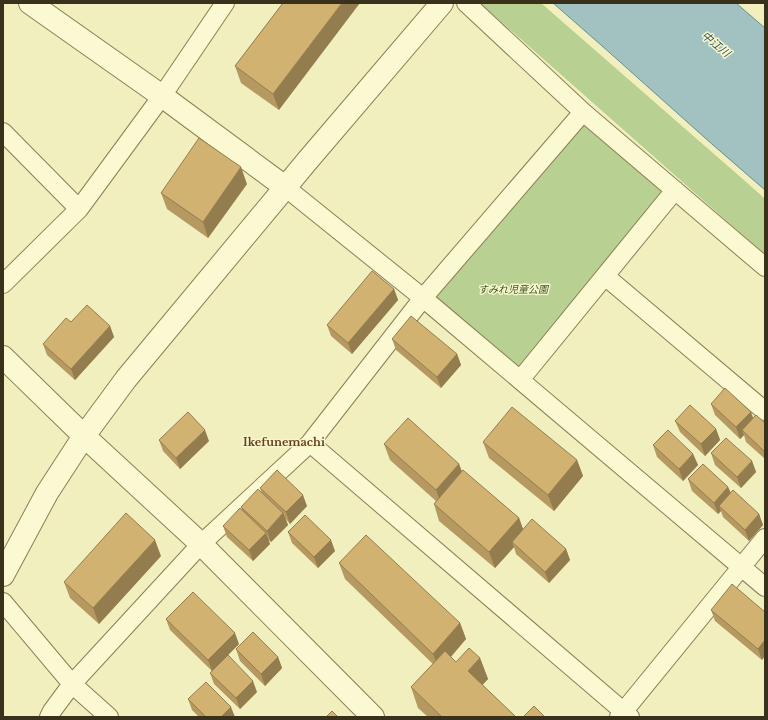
<svg xmlns="http://www.w3.org/2000/svg" width="768" height="720" viewBox="0 0 768 720" font-family="'Libre Baskerville','Noto Sans JP',serif">
<rect width="100%" height="100%" fill="#f1efbe"/>
<!-- green -->
<path fill="#b8d091" d="M480,3H541L745,181L765,199V255Z
M583,118L669,190L521,371L429,297Z"/>
<!-- water -->
<path fill="#a2c2c1" stroke="#689090" d="M553,3H736L765,28V190C693,129 624,64 553,3Z"/>
<g fill="none" stroke-linecap="round" stroke-linejoin="round">
<!-- minor casing -->
<g stroke="#8a7f55" stroke-width="20">
<path id="minor" d="M466,3L583,112L765,267
M3,132L79,209
M285,187L423,298L765,587
M605,276L765,411
M3,284L79,209L162,96L225,3
M520,380L675,190
M310,443L630,717
M3,602L72,684L109,717
M49,717L52,711L72,684L201,544L310,443L423,298L583,112
M619,717L765,538"/>
</g>
<!-- tertiary casing -->
<g stroke="#8a7f55" stroke-width="24">
<path id="tertiary" d="M30,3L162,96L285,187
M3,357L84,436L201,544L373,717
M3,575L47,493L84,436L126,379L308,160L442,3"/>
</g>
<!-- minor -->
<use href="#minor" stroke="#fbf9d1" stroke-width="18"/>
<!-- tertiary -->
<use href="#tertiary" stroke="#fbf9d1" stroke-width="22"/>
</g>
<!-- wall -->
<path fill="#b59961" d="M283,3L279,110L241,83L235,66Z
M247,184L208,238L167,209L161,193Z
M394,289L398,300L352,354L331,336L327,325Z
M71,322L110,326L114,337L75,380L47,355L43,344Z
M392,339L457,354L461,365L441,388L396,350Z
M711,404L765,423V459L746,442L744,435L740,439L715,415Z
M675,421L716,429L720,440L705,456L680,432Z
M159,440L209,441L180,469L163,451Z
M483,442L577,460L583,476L554,511L489,458Z
M384,444L459,464L462,472L519,518L523,530L566,549L570,560L549,583L516,554L514,547L495,568L439,521L434,504L436,501L390,460Z
M653,445L693,454L698,465L683,481L657,457Z
M711,453L752,461L756,472L741,488L715,465Z
M688,479L728,487L731,493L759,514L763,525L749,541L723,517L721,511L718,514L692,491Z
M260,488L307,506L290,524L286,519L288,525L271,542L268,540L270,544L253,561L227,537L223,526L242,510L241,507L262,494Z
M288,532L335,551L318,568L292,543Z
M161,556L99,624L70,598L64,582Z
M339,563L460,623L466,639L451,657L456,662L480,658L488,679L482,685L516,717H428L418,708L411,687L433,664L345,579Z
M711,610L765,612L762,660L715,621Z
M166,619L239,644L212,671L170,630Z
M236,649L278,657L282,668L265,686L240,661Z
M210,673L257,692L240,709L214,684Z
M188,699L235,717H199L192,710Z"/>
<!-- shaded-wall -->
<path fill="#937d4f" d="M342,3H360L279,110L273,94Z
M241,167L247,184L208,238L203,222Z
M394,289L398,300L352,354L348,343Z
M110,326L114,337L75,380L71,369Z
M457,354L461,365L441,388L437,377Z
M751,412L755,423L742,430L744,435L740,439L736,427Z
M716,429L720,440L705,456L701,444Z
M205,430L209,441L180,469L176,458Z
M693,454L698,465L683,481L679,469Z
M577,460L583,476L554,511L548,495Z
M752,461L756,472L741,488L737,477Z
M459,464L465,480L442,506L436,490Z
M728,487L733,498L719,506L721,511L718,514L714,503Z
M303,495L307,506L290,524L286,512Z
M283,513L288,525L271,542L267,531Z
M759,514L763,525L749,541L745,530Z
M519,518L525,534L512,542L514,547L495,568L489,552Z
M266,533L270,544L253,561L249,550Z
M155,540L161,556L99,624L93,608Z
M331,540L335,551L318,568L314,557Z
M566,549L570,560L549,583L545,572Z
M460,623L466,639L439,670L433,654Z
M235,633L239,644L212,671L208,660Z
M765,640V656L762,660L758,649Z
M278,657L282,668L265,686L261,674Z
M480,658L488,679L476,692L468,671Z
M253,681L257,692L240,709L236,698Z
M231,707L235,717H221Z"/>
<!-- building -->
<path fill="#d2b271" stroke="#937d4f" d="M283,3H342L273,94L235,66Z
M199,138L241,167L203,222L161,193Z
M372,271L394,289L348,343L327,325Z
M87,305L110,326L71,369L43,344L66,318L71,322Z
M411,316L457,354L437,377L392,339Z
M725,388L751,412L736,427L711,404Z
M690,405L716,429L701,444L675,421Z
M512,407L577,460L548,495L483,442Z
M188,412L205,430L176,458L159,440Z
M756,415L765,423V452L742,430Z
M408,418L459,464L436,490L384,444Z
M668,430L693,454L679,469L653,445Z
M726,438L752,461L737,477L711,453Z
M703,464L728,487L714,503L688,479Z
M277,470L303,495L286,512L260,488Z
M463,470L519,518L489,552L434,504Z
M258,489L283,513L267,531L241,507Z
M733,490L759,514L745,530L719,506Z
M240,508L266,533L249,550L223,526Z
M126,513L155,540L93,608L64,582Z
M305,515L331,540L314,557L288,532Z
M532,519L566,549L545,572L512,542Z
M366,535L460,623L433,654L339,563Z
M732,584L765,612V640L758,649L711,610Z
M193,592L235,633L208,660L166,619Z
M253,632L278,657L261,674L236,649Z
M469,648L480,658L468,671L516,717H442L411,687L445,651L456,662Z
M228,655L253,681L236,698L210,673Z
M206,682L231,707L221,717H206L188,699Z
M534,706L545,717H523Z
M332,711L338,717H326Z"/>
<g text-anchor="middle" stroke-width="3" stroke-linejoin="round" paint-order="stroke">
<!-- park labels -->
<g font-size="10" font-style="italic" fill="#3b5720" stroke="#f8f6ce">
<text x="513" y="293">すみれ児童公園</text>
</g>
<!-- water labels -->
<g font-size="11" font-style="italic" fill="#29505a" stroke="#f8f6ce">
<text transform="translate(716 44) rotate(40)" y="4">中江川</text>
</g>
<!-- neighbourhood labels -->
<g font-size="11" font-weight="bold" fill="#683d17" stroke="#f8f6ce">
<text x="284" y="446">Ikefunemachi</text>
</g>
</g>
<!-- border -->
<rect width="768" height="720" fill="none" stroke="#39311b" stroke-width="8"/>
</svg>
